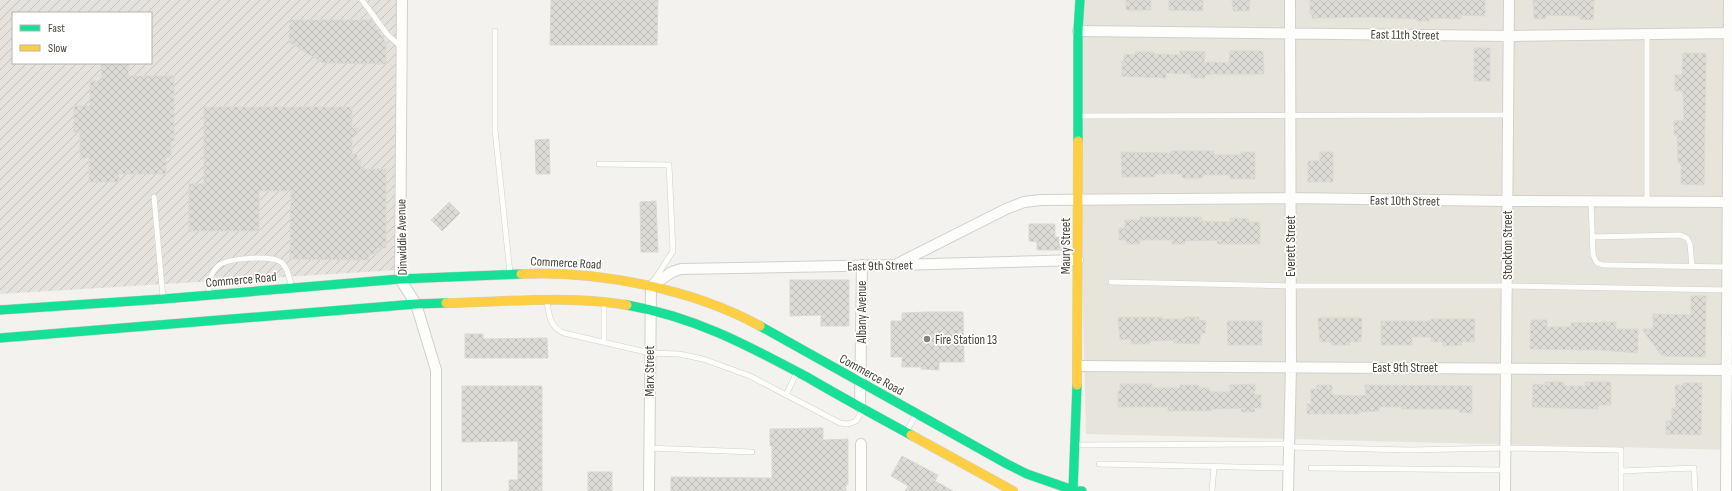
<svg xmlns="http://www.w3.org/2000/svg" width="1732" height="491" viewBox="0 0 1732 491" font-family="'Sofia Sans Condensed',sans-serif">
<defs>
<pattern id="industrial-furrows" width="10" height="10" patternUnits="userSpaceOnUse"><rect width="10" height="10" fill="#e5e2de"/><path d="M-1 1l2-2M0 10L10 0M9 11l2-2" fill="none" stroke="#c6c3bf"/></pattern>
<pattern id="building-cross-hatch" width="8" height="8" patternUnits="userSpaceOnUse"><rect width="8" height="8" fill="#dddbd6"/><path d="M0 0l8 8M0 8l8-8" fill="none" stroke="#bfbdb8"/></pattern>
</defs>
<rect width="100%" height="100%" fill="#f3f2ee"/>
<!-- residential -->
<path fill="#e7e4dc" d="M1081,0H1732V450L1086,434L1078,116Z"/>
<!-- industrial -->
<path fill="url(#industrial-furrows)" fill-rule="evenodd" d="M0,0H398V270L0,294ZM13,13H151V63H13Z"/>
<!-- building -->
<path fill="url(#building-cross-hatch)" stroke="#dbd9d4" d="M551,0H658L657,45H550Z
M1126,0H1151V10H1126Z
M1169,0H1203V11L1169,10Z
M1232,0H1250L1249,11H1233Z
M1310,0H1485V16L1461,15V19L1429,18V21H1417V19L1371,17L1312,18V14H1310Z
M1533,0H1594L1593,20L1580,19V16L1546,15V19H1534Z
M290,20H372L386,43V64L323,63L289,42Z
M1474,48H1490V81H1474Z
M1180,51L1205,52L1204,62L1229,63L1230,51H1263L1264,74H1212L1205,75V78H1192L1191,74L1166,73V78L1122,76V61H1124V54L1135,55V52H1154V54L1180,55Z
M1683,53H1706L1704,185L1681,184V164L1678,163L1677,135H1674V121L1684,120L1683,91H1675V75H1682Z
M101,63H129L128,76H174V141H171V157H166V174H119V182H89V158H80V132H74V106H90V81H102Z
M204,107H352V128H359L352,138V154H357V160H361V169H386V248H377V254H369V260L290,259L291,191H259V231H189V184H204Z
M549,139L550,174H536L535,140Z
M1171,151H1214V155H1241V152H1255V179H1230V175H1203V178H1182V174H1155L1154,177H1122L1121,152L1171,153Z
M1320,152H1333V182H1308V161H1320Z
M656,201L658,252H641L640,202Z
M449,202L460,213L442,231L431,220Z
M1140,217H1201L1202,221L1230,222V218L1249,219V222H1260V244H1217V240L1185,241V244H1172V240H1140L1139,244H1126V240H1119V228H1125V220H1140Z
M1029,224H1055V237H1063V250H1037V242L1029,241Z
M790,280H849V326H821V315L790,316Z
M1691,296H1706L1705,357L1665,356L1660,354L1642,329H1653V314L1691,315Z
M927,312H963L964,362H939V370L921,369V367H902V357H891V321H902V313Z
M1118,317H1162V319H1185V317H1199V320L1206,321L1205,333L1201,334L1199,344L1174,343V340L1150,341V344H1131V339L1120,340Z
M1318,318H1362L1361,342H1350V345H1332L1331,342H1320Z
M1431,319H1475L1474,342H1462V345L1443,346V342H1431V337H1412V345H1381V321H1431Z
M1531,320H1547V327H1571V323L1616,322V329H1638V353L1600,350L1530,349Z
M1227,321H1262V345H1228Z
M465,334H483V339L547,338L548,358H465Z
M1545,382H1564V386H1585V382H1611V405H1599L1598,409L1532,407L1533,384L1545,385Z
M1683,383H1702L1701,435L1666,434V421H1672V408H1676L1675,385H1683Z
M1120,384H1152V388H1180V385H1199V388H1210V392H1230V385L1255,384V395H1261V408H1254L1255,412H1241V408L1211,409V411H1168V407H1118V391H1120Z
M1317,385H1332V395L1359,396L1366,395L1365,385L1472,386V413L1459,412L1460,409H1401V407H1379V411L1359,412V414H1307V404H1311V389H1317Z
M462,386H542V491H509V480H518V441L462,442Z
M823,428V440L848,439V485L846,484V491H671V477L772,478V446H770V429Z
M902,456L938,475L935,481L953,491H905L908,486L891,476Z
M588,472H612V491H588Z"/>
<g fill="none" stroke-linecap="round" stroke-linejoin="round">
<!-- lane casing -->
<g stroke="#d1d0cc" stroke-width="6">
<path id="lane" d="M362,0L387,34L401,47
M495,31V130L510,273
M1079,116L1508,115
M599,164L669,165L673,251L653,282
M154,197L163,298
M1591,202L1593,255L1597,263L1603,265L1728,267
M1647,202V34
M1592,237L1680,235L1687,238L1690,244L1692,266
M1111,282L1291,286H1506L1727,290
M209,295C209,284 209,274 218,266C227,258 270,255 281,262C288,267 289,279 292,287
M547,302C549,316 550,327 564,333L650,353L679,354L703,359L750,376L840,423L848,424L856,421L863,410
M604,342V303
M786,395L797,372
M906,432L916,415
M1076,445L1289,444
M1289,447L1409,450L1506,448L1621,450V491
M649,448L752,452
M1099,464L1288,468
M1311,468L1506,470
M1621,471L1694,468L1695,491
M1212,491L1214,467"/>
</g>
<!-- street casing -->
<g stroke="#d1d0cc" stroke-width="12">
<path id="street" d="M402,0L400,279L416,304L436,370V491
M1078,31L1509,36L1732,33
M895,265L1006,209L1024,202L1041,200L1290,198L1507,201L1732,202
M1078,366L1732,370
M860,407L862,265
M649,491L651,286L672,272L681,269L895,265L1078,260
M861,491V444
M1288,491L1291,367L1290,0
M1505,491L1509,0
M1726,491L1729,0"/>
</g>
<!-- fast casing -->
<g stroke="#d2cfc5" stroke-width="10">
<path id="fast" d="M1078,141V31L1080,0
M627,305C695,317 747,345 807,377C841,397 876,416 911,435
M0,310L163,299L400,279L521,274
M760,326L1007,464L1027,474L1073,490L1077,385
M0,338L416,304L446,303
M1073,491H1082"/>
</g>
<!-- slow casing -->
<g stroke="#d2cfc5" stroke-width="10">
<path id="slow" d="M521,274C597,270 693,289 760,326
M446,303C506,302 568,295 627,305
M1077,385L1078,141
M911,435L1013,491"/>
</g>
<!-- lane -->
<use href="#lane" stroke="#fdfdfc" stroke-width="5"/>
<!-- street -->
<use href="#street" stroke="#fdfdfc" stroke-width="10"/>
<!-- fast -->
<use href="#fast" stroke="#16e098" stroke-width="9"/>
<!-- slow -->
<use href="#slow" stroke="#ffcf43" stroke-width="9"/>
</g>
<!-- markers -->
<circle fill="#848179" stroke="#fff" stroke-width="1.5" cx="927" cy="339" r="4"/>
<g text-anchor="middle" stroke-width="3.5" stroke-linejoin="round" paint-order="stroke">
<!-- street labels -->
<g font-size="13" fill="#49443a" stroke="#fff">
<text transform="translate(1405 34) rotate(1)" y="5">East 11th Street</text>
<text transform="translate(1405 200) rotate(1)" y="5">East 10th Street</text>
<text transform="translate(401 237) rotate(-91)" y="5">Dinwiddie Avenue</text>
<text transform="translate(1507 245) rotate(-90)" y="5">Stockton Street</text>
<text transform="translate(1065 246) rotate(-90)" y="5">Maury Street</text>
<text transform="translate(1290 246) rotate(-90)" y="5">Everett Street</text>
<text transform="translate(566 262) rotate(3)" y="5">Commerce Road</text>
<text transform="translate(880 265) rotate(-1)" y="5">East 9th Street</text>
<text transform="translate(241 279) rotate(-5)" y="5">Commerce Road</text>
<text transform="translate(861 312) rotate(-90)" y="5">Albany Avenue</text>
<text x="1405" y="372">East 9th Street</text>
<text transform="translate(649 371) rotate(-90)" y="5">Marx Street</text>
<text transform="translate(872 374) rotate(29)" y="5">Commerce Road</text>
</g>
<!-- poi labels -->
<g font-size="13" fill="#49443a" stroke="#fff" text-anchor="start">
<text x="935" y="344">Fire Station 13</text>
</g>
</g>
<!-- legend -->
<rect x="12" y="12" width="140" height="52" fill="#ffffff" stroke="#b6b4b0"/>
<rect x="20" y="25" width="20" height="6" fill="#16e098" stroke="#b6b4b0"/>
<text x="48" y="32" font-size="12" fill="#49443a">Fast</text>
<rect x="20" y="45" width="20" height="6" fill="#ffcf43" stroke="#b6b4b0"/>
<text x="48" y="52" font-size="12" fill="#49443a">Slow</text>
</svg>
